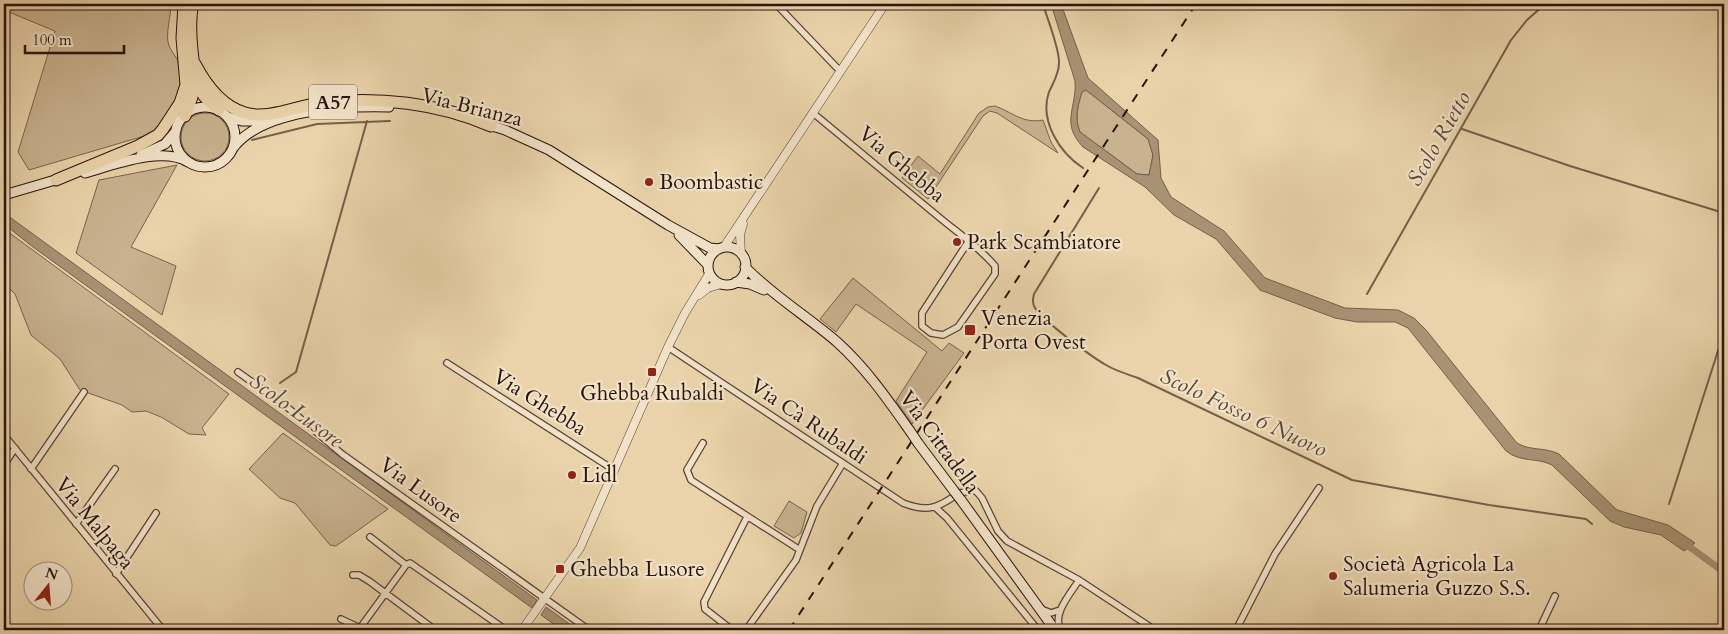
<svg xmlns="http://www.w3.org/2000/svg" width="1728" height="634" viewBox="0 0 1728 634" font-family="Cardo,serif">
<rect width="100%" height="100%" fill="#ead3aa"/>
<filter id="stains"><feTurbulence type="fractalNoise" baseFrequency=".004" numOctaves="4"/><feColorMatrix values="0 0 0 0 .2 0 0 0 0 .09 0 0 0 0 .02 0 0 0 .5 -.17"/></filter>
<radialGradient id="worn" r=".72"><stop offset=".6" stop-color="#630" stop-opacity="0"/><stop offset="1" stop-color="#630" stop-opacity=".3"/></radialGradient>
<!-- green -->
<path fill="#c9b28f" stroke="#78624e" d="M4,4H171C171,15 166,33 168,42C170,51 178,58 180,66C184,94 171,116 151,134L29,170L18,152L55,31L4,10Z
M1086,90L1148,139L1153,155L1149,175L1137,174L1080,132C1074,119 1078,105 1082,91Z
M995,106C1012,112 1023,124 1043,120L1051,142L1058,153L997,113L990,111L983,116L928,199L902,178L918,156L940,174L979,113L988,107Z
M181 137a24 24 0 1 1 48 0a24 24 0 1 1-48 0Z
M177,165L131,247L176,266L162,315L76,253L99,180Z
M4,229L229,394L202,428L206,435L189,434L161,417L146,411L132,412L122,405L80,390L60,359L31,335L15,294L4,283Z
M853,278L942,351L949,343L964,353L912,424L896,401L927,352L856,304L836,332L820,319Z
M283,433L388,509L336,546L330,545L295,503L280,498L249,469Z
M789,501L807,512L801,533L794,538L774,526Z"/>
<!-- water -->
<path fill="#a89274" stroke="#755f4a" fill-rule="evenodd" d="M1051,4H1061L1088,78L1158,140L1161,178L1171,197L1224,231L1265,278L1345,308L1398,310L1414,318L1426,330L1517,443C1530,451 1545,447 1559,454L1617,510L1668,525L1695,543L1684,551L1661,535L1624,527L1610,521L1552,465C1536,457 1521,463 1506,451L1408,328L1395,322H1357L1335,318L1260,290L1216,239L1174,215L1145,187L1083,147C1060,123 1077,108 1075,81ZM1086,90L1148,139L1153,155L1149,175L1137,174L1080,132C1074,119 1078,105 1082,92Z
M4,213L537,600L532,608L33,247L4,224Z
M546,607L578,630H562L541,615Z"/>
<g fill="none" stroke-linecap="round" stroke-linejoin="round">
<!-- stream -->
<path stroke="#755f4a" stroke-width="2" d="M1043,4C1047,18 1060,50 1059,63C1059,74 1053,83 1049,92C1039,121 1060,153 1083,168
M1462,129L1570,166L1724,213
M252,140L317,124L390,121
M1099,188L1034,294C1033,298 1032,302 1034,306C1040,319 1092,357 1106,365C1116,371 1127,374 1138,378L1352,480L1489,505L1586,519L1592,524
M1367,294L1511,40L1527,20L1545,4
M1717,353L1724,354
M280,383L296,372L367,121
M1669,504L1724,332"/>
<!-- canal -->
<path stroke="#a89274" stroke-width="7" d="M1684,543L1724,572"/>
<!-- minor casing -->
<g stroke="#584334" stroke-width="8">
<path id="minor" d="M776,4L840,71
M813,113C855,148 898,183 940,218C958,233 980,248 995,266V274L958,327L943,335L931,333L922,326V313L968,242
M668,347L903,503C945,520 948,488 976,491L982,498L998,531L1007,541L1079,580L1155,630
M447,363L614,470
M238,372L287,407L342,454L589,630
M4,435L163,630
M703,443L687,470L691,480L800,550
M4,465L15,448
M31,469L84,392
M935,507L947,518L1038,630
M76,524L115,469
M370,537L406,565
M116,574L156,513
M353,575H359L369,581L435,630
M1041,609L1051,613L1060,610
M341,619L360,628L406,565L410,563L506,630
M732,630L705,609L704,602L747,517
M746,630L796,560L817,506L843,463
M1061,630C1051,615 1071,593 1079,580
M1236,630L1275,554L1319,488
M1539,630L1555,596"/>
</g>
<!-- tertiary casing -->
<g stroke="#584334" stroke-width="9">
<path id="tertiary" d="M724,247L885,4
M741,254L740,235L743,224
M699,295L708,288L721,284
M522,630L580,548L668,347L685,313L709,274"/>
</g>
<!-- secondary casing -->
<g stroke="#28130c" stroke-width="11">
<path id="secondary" d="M175 137a30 30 0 1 1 60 0a30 30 0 1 1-60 0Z
M228,117L242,121H266
M486,124L505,130L549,150L668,225L710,248L719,249
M233,148C263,109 343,106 389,107
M141,155L165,144L176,131
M85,173C113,165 162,146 188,162
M4,195L62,178
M679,235L708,265
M708 266a19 19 0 1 1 38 0a19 19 0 1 1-38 0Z
M745,267C773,296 807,316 837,342C866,368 888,400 910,431
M736,282L750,284L764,290
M918,443L954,491
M961,500L1055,630"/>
</g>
<!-- motorway casing -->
<g stroke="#28130c" stroke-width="13">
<path id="motorway" d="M193,4C188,24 192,74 202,93C206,100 213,105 219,110
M195,64C206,85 221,106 245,113C268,120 297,106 320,103C377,96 439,103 491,126
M185,116L192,97L190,80
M56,180L138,146L158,135L163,129L180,103L186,85L182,38L184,4"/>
</g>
<!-- minor -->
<use href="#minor" stroke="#f1e2c8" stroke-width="5.5"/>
<!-- tertiary -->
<use href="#tertiary" stroke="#f1e2c8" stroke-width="8"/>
<!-- secondary -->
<use href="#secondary" stroke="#f1e2c8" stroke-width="9"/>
<!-- motorway -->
<use href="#motorway" stroke="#ead3aa" stroke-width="11"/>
<!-- rail -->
<path stroke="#28130c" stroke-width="2" stroke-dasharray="9 9" stroke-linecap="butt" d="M789,630L1196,4"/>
<!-- secondary-bridge casing -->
<g stroke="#28130c" stroke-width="11" stroke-linecap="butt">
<path id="secondary-bridge" d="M910,431L918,443
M954,491L961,500"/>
</g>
<!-- secondary-bridge -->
<use href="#secondary-bridge" stroke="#f1e2c8" stroke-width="9"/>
</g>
<!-- markers -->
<g fill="#8f2418" stroke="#f1e2c8" stroke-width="2">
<circle cx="649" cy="182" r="5"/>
<circle cx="957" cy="242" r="5"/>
<rect x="964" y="324" width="12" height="12" rx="2.5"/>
<rect x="647" y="367" width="10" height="10" rx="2.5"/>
<circle cx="572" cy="475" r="5"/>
<rect x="555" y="564" width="10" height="10" rx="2.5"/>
<circle cx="1333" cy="576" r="5"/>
</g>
<g text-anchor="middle" stroke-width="4.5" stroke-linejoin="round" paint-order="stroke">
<!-- shield labels -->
<rect fill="#f1e2c8" stroke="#645144" stroke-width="1" x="309" y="84.5" width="48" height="35" rx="4"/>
<g font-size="20" font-weight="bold" fill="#28130c">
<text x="333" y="109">A57</text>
</g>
<!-- street labels -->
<g font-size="21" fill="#28130c" stroke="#f1e2c8">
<text transform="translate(472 107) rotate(14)" y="7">Via Brianza</text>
<text transform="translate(902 164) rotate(40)" y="7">Via Ghebba</text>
<text transform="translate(540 402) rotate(32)" y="7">Via Ghebba</text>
<text transform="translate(809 421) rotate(34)" y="7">Via Cà Rubaldi</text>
<text transform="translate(940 442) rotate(54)" y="7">Via Cittadella</text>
<text transform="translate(421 490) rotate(36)" y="7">Via Lusore</text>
<text transform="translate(95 523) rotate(51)" y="7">Via Malpaga</text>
</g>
<!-- poi labels -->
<g font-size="21" fill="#28130c" stroke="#f1e2c8" text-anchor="start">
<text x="659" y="189">Boombastic</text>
<text x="967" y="249">Park Scambiatore</text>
<text x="981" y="325">Venezia<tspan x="981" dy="24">Porta Ovest</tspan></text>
<text x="652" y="400" text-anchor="middle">Ghebba Rubaldi</text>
<text x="582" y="482">Lidl</text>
<text x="1343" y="571">Società Agricola La<tspan x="1343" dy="24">Salumeria Guzzo S.S.</tspan></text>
<text x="570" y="576">Ghebba Lusore</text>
</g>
<!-- water labels -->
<g font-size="22" font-style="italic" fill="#5b4636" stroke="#f1e2c8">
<text transform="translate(1438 138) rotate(-60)" y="8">Scolo Rietto</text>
<text transform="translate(297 410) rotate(36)" y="8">Scolo Lusore</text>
<text transform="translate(1244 412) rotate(25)" y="8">Scolo Fosso 6 Nuovo</text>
</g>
</g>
<!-- margin -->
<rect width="1728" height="634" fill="none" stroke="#ead3aa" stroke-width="20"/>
<rect x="5" y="5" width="1718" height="624" fill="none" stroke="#28130c" stroke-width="2.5"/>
<rect x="10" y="10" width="1708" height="614" fill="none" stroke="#28130c"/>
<!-- north arrow -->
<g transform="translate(48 586) rotate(17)"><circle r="24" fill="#f1e2c8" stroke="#a18f7d"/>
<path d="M0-4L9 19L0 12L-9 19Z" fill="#8f2418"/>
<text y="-8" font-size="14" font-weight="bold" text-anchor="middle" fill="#28130c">N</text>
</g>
<!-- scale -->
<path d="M25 45v8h99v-8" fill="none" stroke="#28130c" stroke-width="2.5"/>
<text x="32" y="45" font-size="15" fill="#28130c" stroke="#f1e2c8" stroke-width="4" paint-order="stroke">100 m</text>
<rect width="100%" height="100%" filter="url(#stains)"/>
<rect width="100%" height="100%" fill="url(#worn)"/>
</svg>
